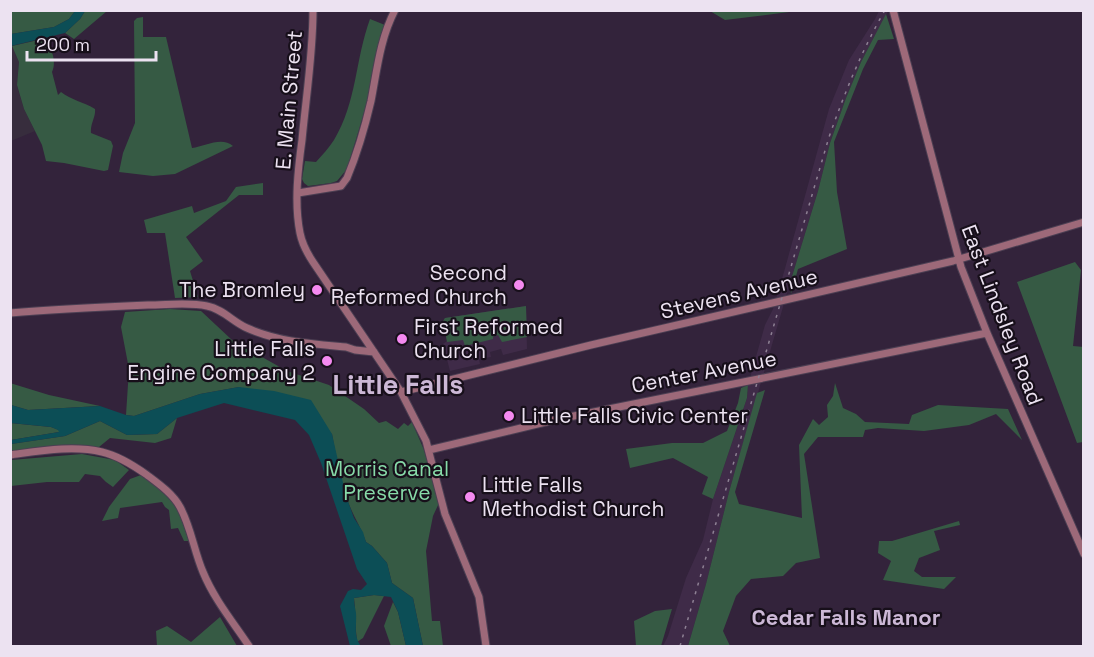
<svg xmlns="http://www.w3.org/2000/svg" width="1094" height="657" viewBox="0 0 1094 657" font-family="'Space Grotesk',sans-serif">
<rect width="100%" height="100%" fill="#33233b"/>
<!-- industrial -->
<path fill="#372d3d" d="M10,46H12L19,62L17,86L24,109L35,131L11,141Z"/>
<!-- built -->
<path fill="#3f2b48" d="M879,11H888L861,62L846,98L830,143L818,191L790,283L729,492L706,584L688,646H663L668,636L686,578L703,540L713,499L747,398L748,385L765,325L773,309L784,272L829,109L849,60L875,19Z
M526,306L527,349L503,355L501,349L490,352L491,357L479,359L480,364L450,371L443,344L447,341L443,321L445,318Z"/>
<!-- green -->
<path fill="#365a44" d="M11,11H75L69,19L54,27L11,34Z
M85,11H107L74,39L65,33L80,19Z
M710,11H797L725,20Z
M886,14L894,39L878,40L863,69L834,142L837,192L847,249L798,269L791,294L790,283L818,191L830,143L846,98L861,62Z
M143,17V37H166L192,148C205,146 222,136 233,146L175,174L153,176L119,172L123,153L135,123L134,21L137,18Z
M370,19L385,25L367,103L347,169L337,181L331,183L308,186L304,183L302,179L305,161L316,162C322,155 329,148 334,140C357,102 355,60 370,19Z
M47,38C51,49 57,61 52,72L58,95L61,92C71,100 84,102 95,109C96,117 90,124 91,133L111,141L113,146L108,170L104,171L64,163L46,161L42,145L24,109L17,85L19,62L12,46Z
M263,183V195H239L186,237L203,261L190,271L198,297L175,298L165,233H147L144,220L192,206L194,213L226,201L236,187Z
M1075,262L1081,270L1073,346L1084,347L1083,442L1077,443L1017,282Z
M526,306L527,337L502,342L498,335L493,337V339L465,346L463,340L447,342L443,321L445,318Z
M170,309L201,311L232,340L287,371L329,385L364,409L379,423L386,421L398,429L404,423L408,426L412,422L424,450L439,503L433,516L426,551L432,621H440L443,646H423L413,598L392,583L387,563L372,546L366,542C361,527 352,514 347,499C340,478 336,456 332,434L239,387L200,394L134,416L126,415L129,369L121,327L125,312Z
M10,383L49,395L100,406L28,410L11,405Z
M835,383L843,408L856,414L865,422L909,424L912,415L938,405L1008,409L1022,440L996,414L969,425L924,431L878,428L865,430L863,437H818L804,454L820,558L796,563L783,576L751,579L736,596L723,631L730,646H688L706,584L729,492L757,393L765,390L735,492L739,504L802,518L799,445L813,419L819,425L828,417L827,405L833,396Z
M748,385L747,398L713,499L702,494L708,477L673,458L630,468L626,449L672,443H703L727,431L738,403L741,388Z
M177,418L171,438L155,443L110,438L99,447L63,446L11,452V444L65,436L100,421L127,435L157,434Z
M10,423L51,427L59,430V432L11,440Z
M82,454L115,460L129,470L113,487L106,482L100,476L85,474L79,482H47L11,486V460Z
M141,475L167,494L179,512L189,541H184L178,528L171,529L169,510L165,507L162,502L120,508L118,518L102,521L109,507L130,479Z
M959,521L960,525L934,531L940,550L919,558L914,571L922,577H956L944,589L883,580L891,561L878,553L879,541H892Z
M374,595L384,596L363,638L357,642C355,627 356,613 354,598Z
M393,602L398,612L406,646H391L384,626Z
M672,609L661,646H636L634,621L655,611Z
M220,617L237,646H157L156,631L167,626L191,642Z"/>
<!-- water -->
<path fill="#0c4e56" d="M75,11H85L80,19L65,33L11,46V34L54,27L69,19Z
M239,387L274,391L311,400L332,434L346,496L354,518L363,532L366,542L372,546L387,563L392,583L413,598L423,646H406L398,612L391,597L374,595L354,598C354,603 355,608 356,613C357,625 353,636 361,646H350L340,606L348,591L353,589L361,590L367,584L357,569L321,463L309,435L295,420L224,403L177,418L157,434L127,435L100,421L65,436L11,444V440L59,432L58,430L51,427L11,423V405L28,410L100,406L126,415L134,416L200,394Z"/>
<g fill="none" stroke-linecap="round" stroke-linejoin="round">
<!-- secondary casing -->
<g stroke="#4c3f53" stroke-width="9">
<path id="secondary" d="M313,10C313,54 306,97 302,140C298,169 294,203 300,233C302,243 307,253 313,262L401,392L426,441L445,514L479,597L486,646
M893,10L961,267L987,333L1084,554
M298,193L341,186L347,178C357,154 365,127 371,101C377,70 380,39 395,10
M10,313C56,309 102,307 148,305C167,305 189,302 207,306C223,309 233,322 247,328C278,342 313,344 346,347L355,350L374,352
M401,392L591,345L953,261L1084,222
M429,450L554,420L987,333
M10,455C40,451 73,445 102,452C119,456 133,465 147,475C159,484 173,494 180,507C191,527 194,551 203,572C214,599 233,622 249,646"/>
</g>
<!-- secondary -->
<use href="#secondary" stroke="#9d6979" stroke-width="7"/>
<!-- rail -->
<path stroke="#8e8194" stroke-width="1.5" stroke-dasharray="3 6" stroke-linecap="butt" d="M680,646L829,137C845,92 861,52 885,10"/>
</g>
<!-- markers -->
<g fill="#f489f0" stroke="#170f1a" stroke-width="2">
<circle cx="519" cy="285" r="6"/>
<circle cx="317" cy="290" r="6"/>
<circle cx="402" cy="339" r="6"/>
<circle cx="327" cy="361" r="6"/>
<circle cx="509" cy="416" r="6"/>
<circle cx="470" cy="497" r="6"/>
</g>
<g text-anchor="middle" stroke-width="4.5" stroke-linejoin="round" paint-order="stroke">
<!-- street labels -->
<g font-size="21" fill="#ece2f1" stroke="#170f1a">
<text transform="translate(289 100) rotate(-85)" y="7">E. Main Street</text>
<text transform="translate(739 294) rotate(-13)" y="7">Stevens Avenue</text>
<text transform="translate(1002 315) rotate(69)" y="7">East Lindsley Road</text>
<text transform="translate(704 372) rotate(-11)" y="7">Center Avenue</text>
</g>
<!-- poi labels -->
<g font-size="21" fill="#ece2f1" stroke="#170f1a" text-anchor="end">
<text x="507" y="280">Second<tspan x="507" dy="24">Reformed Church</tspan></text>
<text x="305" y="297">The Bromley</text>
<text x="414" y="334" text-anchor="start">First Reformed<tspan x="414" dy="24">Church</tspan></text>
<text x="315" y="356">Little Falls<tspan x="315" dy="24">Engine Company 2</tspan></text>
<text x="521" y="423" text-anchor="start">Little Falls Civic Center</text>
<text x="482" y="492" text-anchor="start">Little Falls<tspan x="482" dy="24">Methodist Church</tspan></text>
</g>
<!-- park labels -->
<g font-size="21" fill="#87daa8" stroke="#170f1a">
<text x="387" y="476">Morris Canal<tspan x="387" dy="24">Preserve</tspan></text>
</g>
<!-- neighbourhood labels -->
<g font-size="22" font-weight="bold" fill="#ccb8d6" stroke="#170f1a">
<text x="846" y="625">Cedar Falls Manor</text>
</g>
<!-- district labels -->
<g font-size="27" font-weight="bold" fill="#ccb8d6" stroke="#170f1a">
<text x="398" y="394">Little Falls</text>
</g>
</g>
<!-- border -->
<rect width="1094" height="657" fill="none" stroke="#ece2f1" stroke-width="24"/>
<!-- scale -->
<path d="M27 51v9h129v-9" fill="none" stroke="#ece2f1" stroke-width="3"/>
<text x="36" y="51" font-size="18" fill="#ece2f1" stroke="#170f1a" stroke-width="4.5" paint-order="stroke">200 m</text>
</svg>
